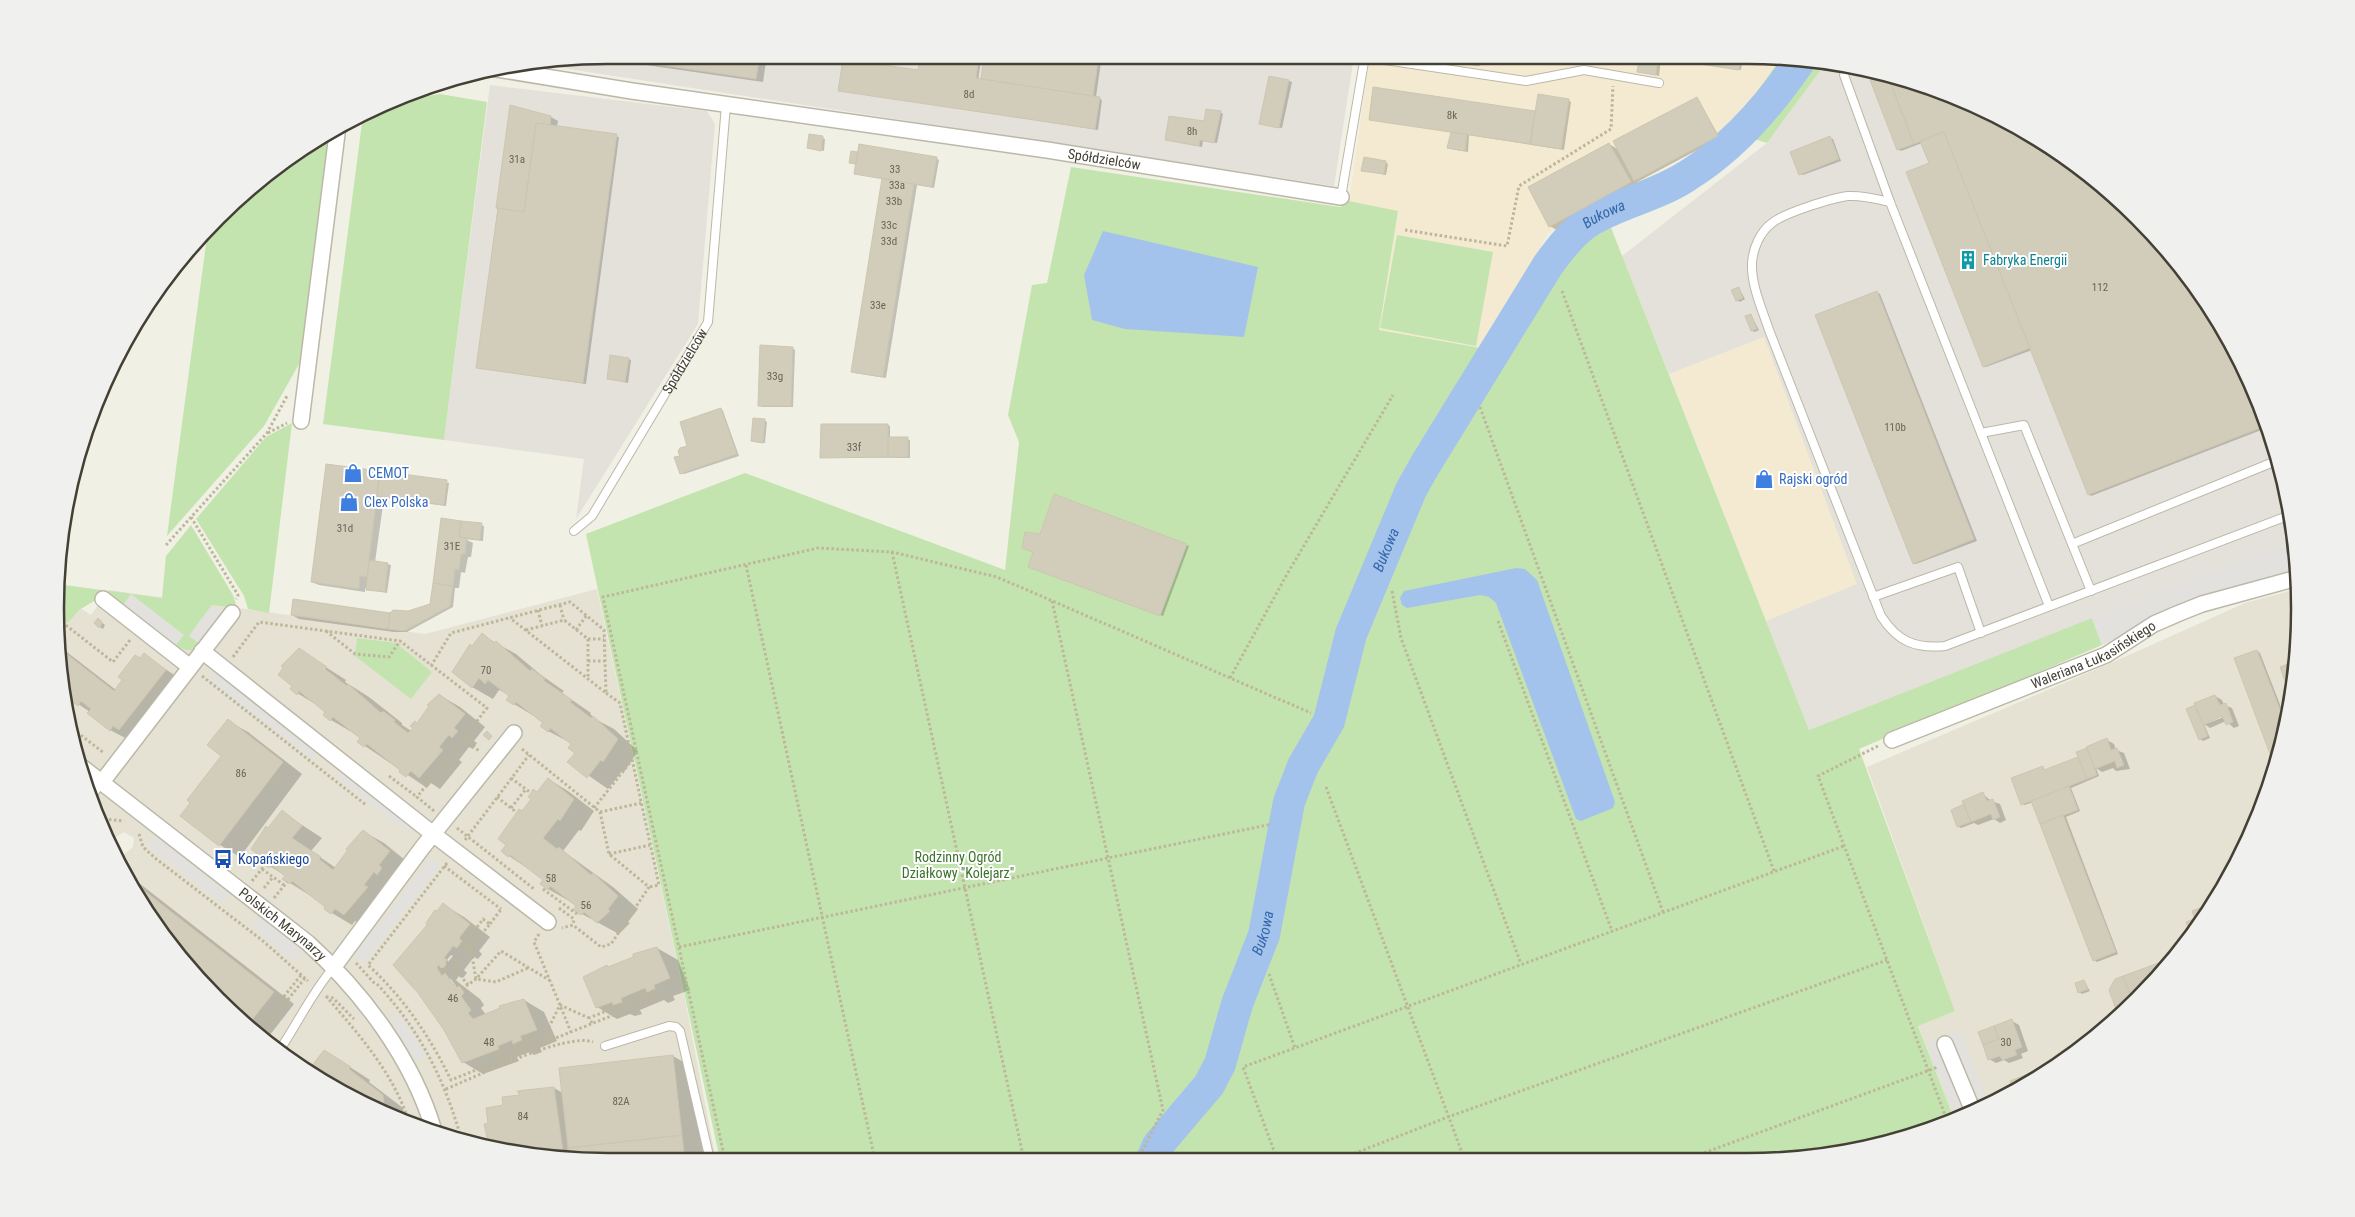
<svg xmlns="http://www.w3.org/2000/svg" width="2355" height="1217" viewBox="0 0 2355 1217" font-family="'Roboto Condensed',sans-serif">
<rect width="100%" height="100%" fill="#f1f0e5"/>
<!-- residential -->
<path fill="#e5e2d3" d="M597,589L683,989L716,1160L573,1161L466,1143L364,1105L301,1069L217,1000L148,916L116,861L133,847L134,838L124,832L113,839L104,831L74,752L60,680L58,614L68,622L80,608L91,615L109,590L425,634Z
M2297,589L2299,644L2281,751L2243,853L2163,973L2083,1048L1955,1121L1918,1025L1955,1011L1867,767L2111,663L2245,603Z"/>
<!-- commercial -->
<path fill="#f3ead1" d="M1370,56H1782L1730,131L1548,233L1487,349L1379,330L1398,211L1349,201Z
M1764,337L1858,585L1766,621L1669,374Z"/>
<!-- industrial -->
<path fill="#e4e1da" d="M609,55L1354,56L1334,186L529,63Z
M1826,63L1889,74L1991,112L2083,169L2162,243L2226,331L2271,430L2295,542L2266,550L1809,730L1766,621L1857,584L1764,337L1669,374L1622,256L1767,143Z
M490,85L707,111L715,124L698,324L576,519L584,459L444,440Z"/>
<!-- green -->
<path fill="#c4e4af" d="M1782,56L1826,63L1767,143L1730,131Z
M440,94L487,102L444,440L323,424L363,115L399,98L410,99Z
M331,129L303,357L264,426L167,536L208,229L271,170Z
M1071,167L1340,207L1349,201L1398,211L1379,330L1487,349L1415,468L1397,502L1352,615L1324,712L1290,782L1282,805L1260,917L1215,1048L1203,1075L1173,1114L1145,1159L720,1160L586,534L745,473L1005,570L1019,442L1008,415L1032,285L1047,283Z
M1608,220L1809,730L2092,618L2102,645L1859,749L1955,1011L1918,1026L1955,1121L1819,1157L1168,1159L1174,1148L1218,1093L1280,918L1296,822L1305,792L1342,707L1353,656L1363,628L1410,514L1428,478L1563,253L1578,239Z
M1397,235L1493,252L1476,346L1380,328Z
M292,423L269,613L248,609L244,596L196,519L266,437Z
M191,525L233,595L237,608L212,605L189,636L199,643L192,650H186L175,646L183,635L123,605L108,593L79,610L68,623L58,614L57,584L162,598L166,556Z
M357,638L396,643L432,672L411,699L355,656Z"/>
<!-- parking -->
<path fill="#e2e1dd" d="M2295,542L2296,571L2248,584L2102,645L2092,618L2266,550Z
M131,594L184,635L175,646L123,605Z
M211,606L221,613L199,643L189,636Z
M214,668L319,747L314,760L211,682Z
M340,765L414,822L410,835L337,778Z
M157,836L231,893L223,904L149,847Z
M430,859L440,866L364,964L354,956Z
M260,916L304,952L295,962L252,927Z
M399,1015L427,1056L416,1062L390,1021Z
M1959,1030L1989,1102L1956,1120L1926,1044Z"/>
<!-- water -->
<path fill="#a4c3ec" d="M1103,231L1258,267L1244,337L1125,329L1092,320L1084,275Z
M1516,568L1525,569L1537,580L1615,802L1613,808L1581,821L1576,819L1496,603L1489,597L1480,595L1407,608L1402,605L1400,598L1404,591Z"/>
<!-- shadow -->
<path fill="#0003" fill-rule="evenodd" d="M608,55H767L763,82L591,57Z
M986,55H1102L1096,97L1102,100L1098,130L839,90L978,60L981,61L978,80H982Z
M1178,56H1189V59L1181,58Z
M1462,56H1481L1480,66L1461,62Z
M1526,56H1578L1577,64Z
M1635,56H1743L1741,70L1661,58L1659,76L1638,71L1640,61L1635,59Z
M1890,74L1991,112L2083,169L2162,243L2226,332L2269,427L2091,496L2089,494L2032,350L1986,367L1984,366L1931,164L1922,143L1901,151L1898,149L1872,81Z
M1289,81L1292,82L1282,128L1264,125Z
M1374,89L1536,113L1568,100L1571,102L1564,150L1469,135L1468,152L1451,149L1448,148L1452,132L1370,119Z
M1697,98L1720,138L1637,182L1640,188L1560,232L1550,226L1609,144L1619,150Z
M511,106L551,117L558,121L557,127L619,137L586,384L477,368Z
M1220,112L1223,114L1217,143L1203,141L1202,147L1166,140L1205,123Z
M823,138L825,139L824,151L808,148Z
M1830,138L1833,139L1841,161L1803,175L1800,174Z
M936,158L939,160L934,188L917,185L886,378L855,373L852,371L883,179L854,164Z
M1385,162L1388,164L1386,175L1363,170Z
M1739,288L1745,299L1740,302L1737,300Z
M1877,292L1880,294L1977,541L1916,564L1914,563Z
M1751,315L1759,330L1755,332L1752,331Z
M792,348L795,350L793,407H762L759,405Z
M628,359L631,360L628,383L608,378Z
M721,409L723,411L739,456L684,474L681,473V456Z
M764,420L767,422L765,443L755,442L752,441Z
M888,425L890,426V438L910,440V458L822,457Z
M328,465L449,483L446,506L384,498L375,562L391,565L387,593L365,588V592L319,585L312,582Z
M442,519L484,526L483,541L465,539L473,543L471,557H468L465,573L461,572L459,588H455L453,607L407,632H394L299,619L292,615L390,614L408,613L431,605Z
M1186,545L1189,546L1163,616L1032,568Z
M101,622L105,625L103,629L100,627Z
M482,635L516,654L541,675L564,691L562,693L591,713L590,714L597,720L614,729L638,751L624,772L622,771L608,789L569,762L577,753L573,744L548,731L544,722L514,704L507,693L499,690L493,699L472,687V647Z
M59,646L116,690L144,655L185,682L131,741L110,730L90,712L62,693Z
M299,650L346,680L345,682L369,697L402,723V725L416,734L417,724L439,695L460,707L485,727L474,741L477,743L473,749L469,747L459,760L462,762L440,789L431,783L427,788L365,746L359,741L362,738L331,720L327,711L297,693L294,685Z
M2257,651L2260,653L2286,720L2281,751L2276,766L2235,659Z
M2215,696L2222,700L2224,705L2232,708L2239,726L2234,728L2226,721L2210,728L2204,724L2210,738L2203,741L2200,739L2197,706ZM2228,713L2229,715L2206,724V722Z
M228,721L248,732L302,774L240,857L220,845L223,756Z
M2107,740L2114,744L2116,750L2124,753L2130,769L2116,771L2113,768L2102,772L2096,768L2099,776L2071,788L2080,811L2066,817L2118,954L2097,962L2094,960L2033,802L2025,805L2022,804L2043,768L2046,771L2080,758Z
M548,779L568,791L594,811L581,831L579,830L563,851L613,887L638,909L628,922L630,923L619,934L582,914L578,906L548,889L545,880L509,856L508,845L523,812Z
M1983,794L1991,801L2000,804L2006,820L2000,823L1994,819L1978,825L1974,823L1961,828L1958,826Z
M282,812L322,838L311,851L336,868L364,832L384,843L410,864L365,926L355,921L352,925L332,913L327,906L290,883L286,876L263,862L266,859L268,829Z
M125,875L139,883L294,1004L266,1040L217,1000L148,916Z
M444,905L464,917L490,937L479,951L482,954L478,959L474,957L464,970L467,973L463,978L459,976L456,980L458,982L480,999L484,1005L481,1008L486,1015L524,1000L544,1012L557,1041L540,1048L542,1052L534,1055L530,1052L517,1057L519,1061L483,1074L463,1062L445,1029L419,992L438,913ZM451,955L453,956L443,968H440ZM448,979H451L460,992L458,994Z
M657,948L678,960L690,990L673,996L675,1000L668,1003L664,1000L640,1010L642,1014L635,1016L630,1014L617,1019L597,1007L607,966L610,968Z
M2172,959L2163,973L2119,1014L2111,990L2115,980Z
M2084,981L2090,991L2082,994L2079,992Z
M2012,1021L2019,1025L2028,1051L2021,1054L2023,1058L2009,1063L2004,1060L1996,1063L1989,1059Z
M325,1051L370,1080L369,1082L403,1108L405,1120L364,1105L308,1073Z
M673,1056L694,1068L704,1160L573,1161L493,1148L489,1124L504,1106L523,1096L520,1092L554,1088L563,1093L560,1069Z"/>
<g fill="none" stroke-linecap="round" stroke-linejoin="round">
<!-- river -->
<path stroke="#a4c3ec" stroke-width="32" id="s1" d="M1152,1159L1158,1145L1209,1085L1220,1064L1237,1004L1264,935L1289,802L1303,766L1329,721L1351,634L1411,490L1425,465L1548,265C1560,248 1574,230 1593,219C1623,202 1658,195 1687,176C1734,147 1770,105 1801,59"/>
</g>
<!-- building -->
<path fill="#d2cdbb" stroke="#cdc6af" d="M608,55H760L756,79L599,56Z
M920,55H958L979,58L976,78L1100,97L1095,129L838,91L843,59L918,70Z
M984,55H1099L1093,96L981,79Z
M1460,56H1479L1478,66L1459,63Z
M1544,56H1575L1574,63L1543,58Z
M1634,56L1658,58L1656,75L1637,72L1639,60L1633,59Z
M1647,56H1741L1739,70Z
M1887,74L1914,144L1897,150L1870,80Z
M1887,74L1991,112L2083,169L2162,243L2226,332L2268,425L2088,495L1944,132L1914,144Z
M1269,76L1289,80L1279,128L1259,124Z
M1373,87L1535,111L1531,144L1369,120Z
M1538,94L1569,99L1561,149L1530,144Z
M1697,97L1718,136L1634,181L1613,141Z
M510,105L551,116L550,125L536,123L524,212L496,208Z
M1206,109L1221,111L1214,143L1200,140L1199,146L1165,140L1169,116L1204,121Z
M536,123L617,134L583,383L476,368L498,208L524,212Z
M1451,132L1467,134L1465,151L1447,148Z
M1944,132L2030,348L1983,367L1906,172L1929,163L1920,141Z
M809,134L823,136L821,151L807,148Z
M1830,136L1839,159L1799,175L1790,152Z
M1609,143L1631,182L1549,227L1528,187Z
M859,144L937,157L932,187L854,174Z
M851,151L858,152L856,164L849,163Z
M1364,157L1386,161L1384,174L1361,171Z
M882,178L914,184L883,377L851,372Z
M1739,287L1743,298L1736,301L1731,290Z
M1877,291L1974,539L1913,564L1815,315Z
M1751,314L1757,329L1751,331L1745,316Z
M760,345L793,347L791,406H758Z
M610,355L629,358L625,382L607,379Z
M721,408L737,454L680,474L674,457L680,456L678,451L680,448L687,446L680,422Z
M753,418L765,419L763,443L751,441Z
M821,424H888V457L820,458Z
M888,437H908V457H888Z
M326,464L380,471L367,577L360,576L359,589L311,582Z
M380,471L447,480L444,505L377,496Z
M1054,494L1187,544L1160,616L1028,567L1033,552L1022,548L1025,532L1040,534Z
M441,518L461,521L459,537L467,538L465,554H461L459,570L455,569L453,586L433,583Z
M461,521L482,523L480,540L459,537Z
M369,560L388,563L385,592L366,590Z
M433,583L453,586L450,606L404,631L388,629L390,613L393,610L408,611L430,604Z
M293,599L390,613L388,629L291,615Z
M98,618L103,623L99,628L94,623Z
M482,633L494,643L496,641L530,671L532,669L545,679L543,680L572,700L570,702L591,718L593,716L618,739L603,762L601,760L587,778L567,762L575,753L568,748L571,744L550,728L548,732L540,726L543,723L516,702L514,705L506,700L509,696L488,680L485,684L479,678L472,688L452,672L470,644L472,646Z
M59,648L114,691L122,680L118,677L135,655L140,658L144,653L166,670L119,730L113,726L110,731L87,713L91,709L81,701L78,706L62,694Z
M299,648L327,667L325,669L347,686L348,684L381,713L383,711L395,720L394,722L408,733L413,728L410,726L415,721L417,723L429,706L427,705L439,694L465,714L454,728L458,731L452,738L449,735L439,747L443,750L419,778L411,771L406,777L399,772L400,770L367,744L364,747L357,742L360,738L333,717L330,721L323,715L325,712L299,691L297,695L290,689L292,686L278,675L283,668L281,666Z
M2257,650L2286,725L2281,751L2275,767L2234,658Z
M2297,658L2294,673L2291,674L2287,661Z
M2288,664L2291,674L2294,673L2292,689L2288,690L2280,667Z
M2215,695L2220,705L2226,703L2233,722L2226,725L2222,716L2203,725L2194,703Z
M2195,705L2208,736L2199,740L2186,709Z
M228,719L283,762L219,846L180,816L190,803L187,800L221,756L207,745Z
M487,731L492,736L489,740L483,735Z
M2107,738L2111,750L2117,748L2124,765L2117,768L2115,761L2095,769L2086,747Z
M2087,748L2097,775L2087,779L2076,752Z
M2078,757L2087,779L2021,805L2011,778L2043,766L2044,770Z
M548,778L574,799L560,821L558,819L543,838L557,849L559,847L591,875L593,873L618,896L608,909L610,911L597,923L584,912L581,915L577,913L573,910L576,906L550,886L548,890L540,884L543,880L510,855L508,857L501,851L506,845L498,839L519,809L522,811L531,799L528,797L531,793L533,789L537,792Z
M2069,786L2078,810L2040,824L2031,801Z
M1983,792L1987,801L1993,799L2000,817L1993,820L1991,814L1971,822L1962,801Z
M1964,804L1971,822L1957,827L1951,810Z
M282,810L302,826L292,838L321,857L319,859L333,870L347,851L346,849L363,830L390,851L379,865L382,868L380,871L377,875L374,872L364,885L368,887L344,915L335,909L331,914L324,909L325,907L292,881L290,884L282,879L285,876L271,865L269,868L262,863L264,860L251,849L266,826L268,828Z
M2063,815L2116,952L2093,961L2040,824Z
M124,875L274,992L248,1025L217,1000L148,916Z
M443,903L470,924L459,938L462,941L460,944L457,948L453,946L444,958L448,960L442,968L438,965L437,968L442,976L445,973L456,988L459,986L462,989L464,993L461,996L471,1010L468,1013L473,1019L500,1008L499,1006L524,999L537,1030L520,1036L522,1040L513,1044L512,1040L498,1046L499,1049L462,1063L444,1030L418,993L393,965L427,925L426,923L435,910L437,911Z
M2205,906L2206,909L2196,923L2192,911Z
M2194,919L2196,923L2190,933L2186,922Z
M657,947L670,978L654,985L655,989L647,992L645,988L621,998L622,1002L613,1005L612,1002L596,1008L583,977L607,965L608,967L633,957V954Z
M2167,960L2169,964L2163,973L2138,996L2129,992L2123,976Z
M2123,976L2129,992L2138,996L2118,1015L2109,990L2115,979Z
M2084,980L2088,989L2078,993L2075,983Z
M2012,1019L2022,1047L2015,1050L2017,1055L2002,1060L2000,1056L1988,1060L1983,1045L1999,1039L1994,1026Z
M1994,1026L1999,1039L1983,1045L1978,1032Z
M324,1050L351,1067L349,1069L383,1095L385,1113L364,1105L307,1072Z
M673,1055L682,1135L568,1148L559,1068Z
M2046,1066L2047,1069L2030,1079L2028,1074Z
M2028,1074L2030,1079L2013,1089L2010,1081Z
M554,1087L564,1159L489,1147L484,1124L488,1123L486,1108L503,1105L502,1097L520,1095L517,1091Z
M682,1135L685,1161L569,1160L568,1148Z"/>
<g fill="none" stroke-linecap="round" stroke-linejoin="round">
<!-- service casing -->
<g stroke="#bcb8a8" stroke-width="10">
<g id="service">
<path d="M1365,57L1526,81L1584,70L1659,83"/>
<path d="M1846,67L1844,75L1890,202"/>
<path d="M1341,197L1365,56"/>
<path d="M1981,433L2024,425L2091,591"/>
<path id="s2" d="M574,531L592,516L708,322L726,105"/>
<path d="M2072,544L2271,463L2278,462"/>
<path d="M1873,597L1958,567L1981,633"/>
<path d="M2049,606L1890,202C1877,199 1862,195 1848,196C1832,198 1784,213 1772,223C1760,232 1753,248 1752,263C1751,285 1762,309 1769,330L1881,616C1897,641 1915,649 1945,646L2290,515"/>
<path d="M91,797L102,782"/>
<path d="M605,1046L669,1026L676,1027L680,1031L710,1160"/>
<path d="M279,1051C298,1023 311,994 333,968"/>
</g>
</g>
<!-- minor casing -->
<g stroke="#bcb8a8" stroke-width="18">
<g id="minor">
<path id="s3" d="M491,68L632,91L1047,150L1341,197"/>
<path d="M301,421L338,126"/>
<path d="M103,599L190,667"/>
<path d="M202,651L433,834L548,922"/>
<path id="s4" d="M1892,740L2106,655L2154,624L2177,614L2202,604L2297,578"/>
<path id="s5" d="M78,764L308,943C363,993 413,1059 434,1131"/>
<path d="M102,782L232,613"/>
<path d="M333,968L422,848L514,733"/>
<path d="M1945,1044L1973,1111"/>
</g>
</g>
<!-- path -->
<path stroke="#bdb69a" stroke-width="3" stroke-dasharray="2.5 2.5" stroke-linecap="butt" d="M464,75L479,78
M1405,230L1507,246L1519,186L1611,129L1613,86
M1562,291L1774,871
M1480,407L1663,912
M268,433L287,423
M191,517L238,595L236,599
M166,545L267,433L287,396
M892,552L1024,1160
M746,565L875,1160
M1392,591L1401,638L1521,964
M1052,601L1163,1110L1138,1159
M560,605L564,620
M538,610L542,626
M58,619L113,662L130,640
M1498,621L1612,931
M526,630L564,620L588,639V678
M576,630L586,616
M326,631L355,654L389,657L400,641
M588,639H604
M233,657L259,622L400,641L487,708L464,738L479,751
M588,661H605
M431,666L451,633L570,602L604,630L606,693L510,618
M202,676L366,805
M1230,678L1286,576L1393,395
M606,693L620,703L659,885L649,887
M69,726L104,753
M1878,746L1818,776L1948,1123
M522,749L600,812L609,854L649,887L611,944L601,947L573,925L562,928
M389,776L417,797
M511,778L531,793
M1326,787L1464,1158
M497,797L516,812
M95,807L104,819L123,821
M511,808L526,789
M594,808L632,760
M434,811L417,797L464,738
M600,812L641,803
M457,828L534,889
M139,834L143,847L155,858L263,941L308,981
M465,840L529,755
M609,854L650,845
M447,863L368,965C404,998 430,1037 451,1080L656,998L652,990
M444,866L501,909
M262,869L284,885
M252,881L265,865
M264,888L273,877
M543,889L577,914
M274,898L287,882
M559,908L574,919L573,925
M349,921L346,919L361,900
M490,924L502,908
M539,934L534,942L571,1032
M460,944L471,948
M679,947L1272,824
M446,962L454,967
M356,963L376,985
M1269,974L1295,1048
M377,984C420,1030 446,1082 462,1142
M468,985L454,967L490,924L483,919L469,938L476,979L496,982L528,968
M462,989L476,979L501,951L549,980
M326,996C359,1035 393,1072 409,1122
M326,997L333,998L354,1019
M592,1023L589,1018L653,992
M256,1032L301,975
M260,1035L305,978
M550,1041L546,1033L560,1005L589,1018
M518,1042L522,1052
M499,1061L496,1054L546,1033
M446,1089C476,1077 565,1032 593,1042
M1690,1158L1938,1067
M1277,1159L1243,1067L1844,846
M1340,1159L1448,1117L1887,960
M725,1160L603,597L818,548L892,552L997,577L1311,713"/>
<!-- service -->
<use href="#service" stroke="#fff" stroke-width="8"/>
<!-- minor -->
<use href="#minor" stroke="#fff" stroke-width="15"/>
</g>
<!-- icons -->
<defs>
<g id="building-bare" transform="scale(1.5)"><path d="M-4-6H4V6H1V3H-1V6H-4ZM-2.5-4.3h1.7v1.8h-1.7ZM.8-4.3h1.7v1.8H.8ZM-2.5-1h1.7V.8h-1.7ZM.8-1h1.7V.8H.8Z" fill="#0f9aa8" stroke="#fff" stroke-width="2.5" paint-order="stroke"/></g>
<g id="shop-bare" transform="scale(1.5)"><path d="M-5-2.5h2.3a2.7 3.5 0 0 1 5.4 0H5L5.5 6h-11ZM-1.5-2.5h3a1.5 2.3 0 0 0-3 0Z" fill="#3f7fe0" stroke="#fff" stroke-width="2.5" paint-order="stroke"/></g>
<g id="bus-bare" transform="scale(1.5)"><path d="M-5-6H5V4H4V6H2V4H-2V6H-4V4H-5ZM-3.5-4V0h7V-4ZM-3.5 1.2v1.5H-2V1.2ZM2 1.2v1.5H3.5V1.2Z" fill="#1a4fb4" stroke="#fff" stroke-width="2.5" paint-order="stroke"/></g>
</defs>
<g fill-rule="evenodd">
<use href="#building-bare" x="1968" y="260"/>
<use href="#shop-bare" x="353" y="473"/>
<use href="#shop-bare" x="1764" y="479"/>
<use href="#shop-bare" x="349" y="502"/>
<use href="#bus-bare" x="223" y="859"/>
</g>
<g text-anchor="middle" stroke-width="4" stroke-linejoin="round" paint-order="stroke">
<!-- number labels -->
<g font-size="11" fill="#686356">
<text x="969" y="98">8d</text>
<text x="1452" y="119">8k</text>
<text x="1192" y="135">8h</text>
<text x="517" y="163">31a</text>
<text x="895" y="173">33</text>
<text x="897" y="189">33a</text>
<text x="894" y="205">33b</text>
<text x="889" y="229">33c</text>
<text x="889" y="245">33d</text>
<text x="2100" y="291">112</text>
<text x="878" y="309">33e</text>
<text x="775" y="380">33g</text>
<text x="1895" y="431">110b</text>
<text x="854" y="451">33f</text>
<text x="345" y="532">31d</text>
<text x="452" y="550">31E</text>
<text x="486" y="674">70</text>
<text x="241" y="777">86</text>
<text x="551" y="882">58</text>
<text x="586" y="909">56</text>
<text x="453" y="1002">46</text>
<text x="489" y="1046">48</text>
<text x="2006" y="1046">30</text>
<text x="621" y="1105">82A</text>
<text x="523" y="1120">84</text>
</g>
<!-- street labels -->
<g font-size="14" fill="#444035" stroke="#fff">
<text dy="5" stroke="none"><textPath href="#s3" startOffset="620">Spółdzielców</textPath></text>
<text dy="5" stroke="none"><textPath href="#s2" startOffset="204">Spółdzielców</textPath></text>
<text dy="5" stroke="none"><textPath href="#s4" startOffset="219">Waleriana Łukasińskiego</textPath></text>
<text dy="5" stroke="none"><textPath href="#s5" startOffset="260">Polskich Marynarzy</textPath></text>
</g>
<!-- culture labels -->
<g font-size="14" fill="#0d838f" stroke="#fff" text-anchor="start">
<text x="1983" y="265">Fabryka Energii</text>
</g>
<!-- shop labels -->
<g font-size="14" fill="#366cbe" stroke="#fff" text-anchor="start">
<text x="368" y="478">CEMOT</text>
<text x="1779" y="484">Rajski ogród</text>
<text x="364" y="507">Clex Polska</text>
</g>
<!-- park labels -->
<g font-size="14" fill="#3c722c" stroke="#fff">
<text x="958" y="862">Rodzinny Ogród<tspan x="958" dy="16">Działkowy "Kolejarz"</tspan></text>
</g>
<!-- transit labels -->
<g font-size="14" fill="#164399" stroke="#fff" text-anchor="start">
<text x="238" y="864">Kopańskiego</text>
</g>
<!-- water labels -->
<g font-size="15" font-style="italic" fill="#3466a9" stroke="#fff">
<text dy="5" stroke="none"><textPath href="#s1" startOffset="1066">Bukowa</textPath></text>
<text dy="5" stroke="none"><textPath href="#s1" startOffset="661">Bukowa</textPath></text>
<text dy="5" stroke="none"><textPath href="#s1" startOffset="256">Bukowa</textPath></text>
</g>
</g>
<!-- crop -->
<path d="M0 0H2355V1217H0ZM608 64H1747A544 544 0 0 1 2291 608V609A544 544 0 0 1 1747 1153H608A544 544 0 0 1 64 609V608A544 544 0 0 1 608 64Z" fill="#f0f0ef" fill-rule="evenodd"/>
<path fill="none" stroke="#444035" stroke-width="2.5" d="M608 64H1747A544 544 0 0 1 2291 608V609A544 544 0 0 1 1747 1153H608A544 544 0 0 1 64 609V608A544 544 0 0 1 608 64Z"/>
</svg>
